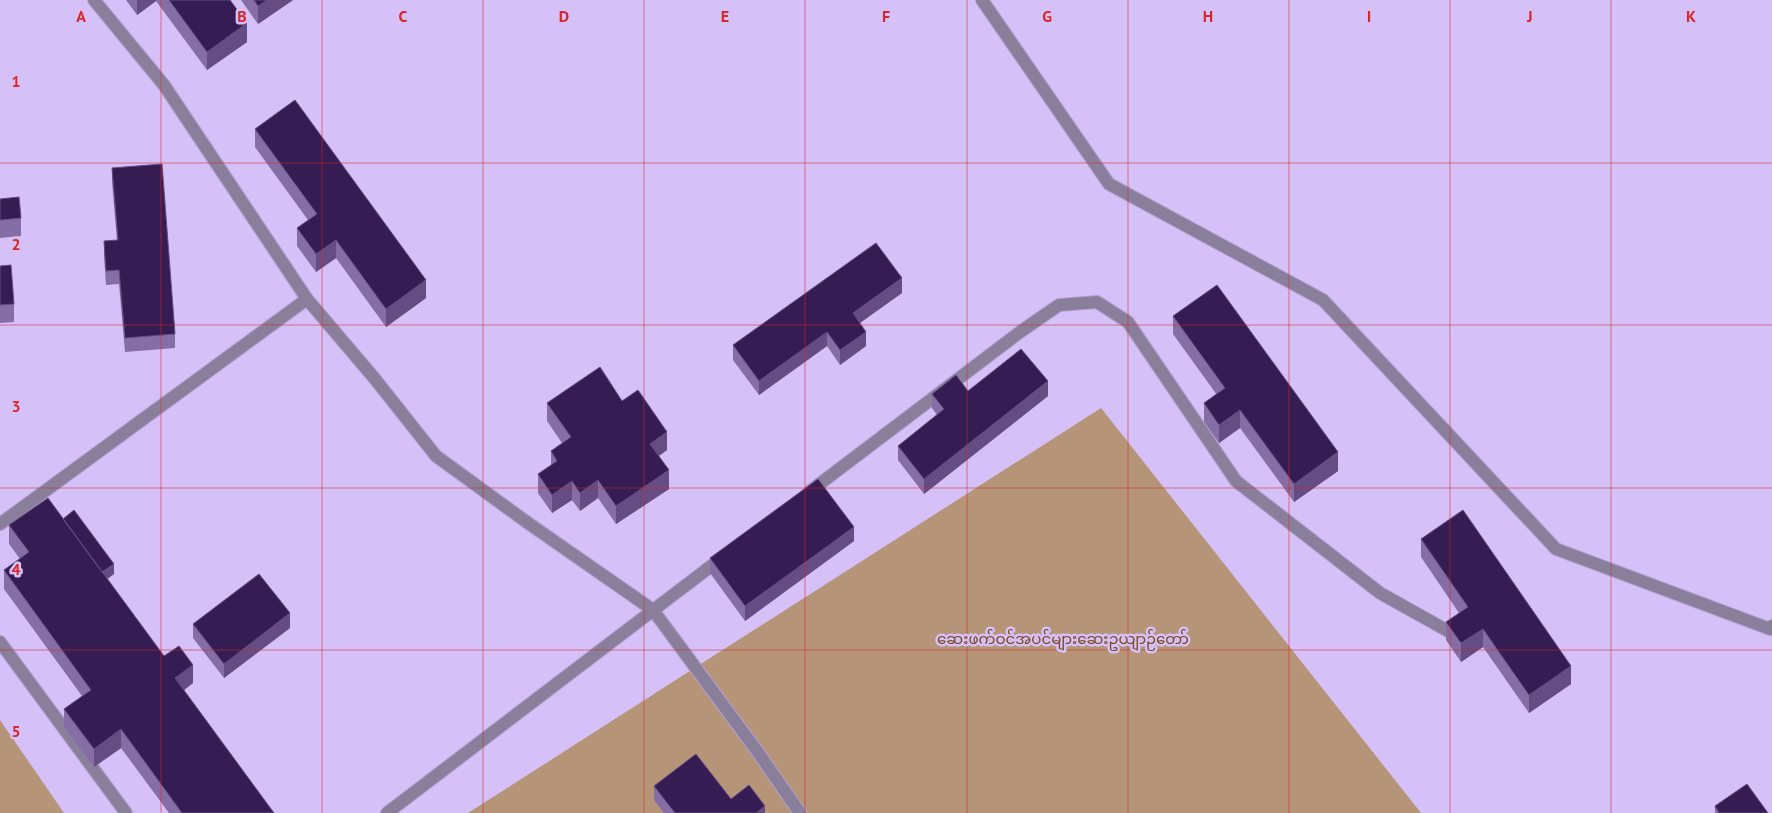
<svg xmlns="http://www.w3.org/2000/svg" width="1772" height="813" viewBox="0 0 1772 813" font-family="'PT Sans','Noto Sans Myanmar',sans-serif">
<rect width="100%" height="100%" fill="#d5c0f7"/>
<!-- green -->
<path fill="#b59478" d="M1101,408L1421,813H468Z
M0,720L64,813H0Z"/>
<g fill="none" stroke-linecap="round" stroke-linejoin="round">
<!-- lane casing -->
<g stroke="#b3a0d2" stroke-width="14">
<path id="lane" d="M94,0L164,85L307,299
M809,492L1020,332L1059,305L1097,302L1128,322L1236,481L1380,593L1448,631
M0,524L307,299L375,379L436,456L528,523L653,610L757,751L800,813
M0,642L126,813
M387,813L723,557"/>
</g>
<!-- street casing -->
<g stroke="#b3a0d2" stroke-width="14">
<path id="street" d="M982,0L1109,184L1323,300L1556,549L1770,629L1772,626"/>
</g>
<!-- lane -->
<use href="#lane" stroke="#897f9b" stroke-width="12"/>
<!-- street -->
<use href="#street" stroke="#897f9b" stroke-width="12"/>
</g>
<!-- wall -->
<path fill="#856ea5" d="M126,0H230L247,42L207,70L156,1L137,15Z
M241,0H293L258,24Z
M255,129L426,298L386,327L336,258L316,272L297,246V228L308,220L255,147Z
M112,168L175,334V348L125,352L119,284L106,285L104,256V241L117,240L112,182Z
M0,199L21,218V236L0,238Z
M0,266L14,304V322L0,323Z
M902,293L859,323L866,346L840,365L827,346L759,395L733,360V345Z
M1173,316L1338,471L1294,502L1240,428L1219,443L1204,422V403L1217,395L1173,334Z
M968,391L1048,396L924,494L898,460V446L937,415L932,408V394Z
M622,401L667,450L659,456L669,489L616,524L598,498L580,511L572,500L552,513L538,493V474L551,466V451L562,443L547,421V403Z
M63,519L114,574L107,579L164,656L193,683L184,690L274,813H169L121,748L94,767L64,727V709L82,696L4,589V570L20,559L9,544V525Z
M1421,539L1571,684L1529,713L1483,647L1461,662L1446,640V622L1459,613L1421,557Z
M854,541L745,621L710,573V558Z
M193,624L290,628L224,678L193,638Z
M654,786L731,799L765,813H664L654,800Z
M1715,806L1768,813H1715Z"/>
<!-- shaded-wall -->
<path fill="#654d84" d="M137,0H156V1L137,15Z
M267,0H293L258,24V6Z
M247,23V42L207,70V52Z
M336,240V258L316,272V254Z
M902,278V293L853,328V313Z
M426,280V298L386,327V309Z
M827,332V346L759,395V381Z
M866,332V346L840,365V350Z
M1048,381V396L924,494V479Z
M1240,410V428L1219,443V425Z
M667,432V450L650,462V444Z
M1338,452V471L1294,502V484Z
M669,470V489L616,524V506Z
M598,480V498L580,511V493Z
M572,481V500L552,513V495Z
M854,527V541L745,621V606Z
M114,564V574L102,583V573Z
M290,613V628L224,678V664Z
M1483,629V647L1461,662V643Z
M193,665V683L175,697V678Z
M1571,666V684L1529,713V695Z
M121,729V748L94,767V749Z
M765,806V813H756Z"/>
<!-- building -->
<path fill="#351c53" stroke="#654d84" d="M169,0H230L247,23L207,52Z
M254,0H267L258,6Z
M295,100L426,280L386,309L336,240L316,254L297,228L317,214L255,129Z
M162,164L175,334L125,338L119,270L106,271L104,241L118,240L112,168Z
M19,197L21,218L0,220V199Z
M876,243L902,278L853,313L866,332L840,350L827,332L759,381L733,345Z
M11,265L14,304L0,305V266Z
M1217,285L1338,452L1294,484L1240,410L1219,425L1204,403L1225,388L1173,316Z
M1021,349L1048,381L924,479L898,446L944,409L932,394L956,375L968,391Z
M600,367L622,401L638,390L667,432L650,444L669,470L616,506L598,480L580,493L572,481L552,495L538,474L557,461L551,451L571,437L547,403Z
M818,479L854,527L745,606L710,558Z
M48,498L164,656L179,646L193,665L175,678L274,813H182L121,729L94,749L64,709L91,690L4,570L29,552L9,525Z
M74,510L114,564L102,572L63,519Z
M1463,510L1571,666L1529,695L1483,629L1461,643L1446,622L1468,607L1421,539Z
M259,574L290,613L224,664L193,624Z
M696,754L731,799L749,785L765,806L756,813H675L654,786Z
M1747,784L1768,813H1719L1715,806Z"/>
<!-- grid -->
<path fill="none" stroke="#d62828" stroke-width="1" stroke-opacity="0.55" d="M161,0V813M322,0V813M483,0V813M644,0V813M805,0V813M967,0V813M1128,0V813M1289,0V813M1450,0V813M1611,0V813M0,163H1772M0,325H1772M0,488H1772M0,650H1772"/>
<g text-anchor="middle" stroke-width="5" stroke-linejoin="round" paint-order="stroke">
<!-- park labels -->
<g font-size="15" fill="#79491a" stroke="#d5c0f7">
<text x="1063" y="644">ဆေးဖက်ဝင်အပင်များဆေးဥယျာဉ်တော်</text>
</g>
</g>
<g font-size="16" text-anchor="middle" font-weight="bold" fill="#d62828" stroke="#d5c0f7" stroke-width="5" stroke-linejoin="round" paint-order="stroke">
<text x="81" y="22">A</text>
<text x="242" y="22">B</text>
<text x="403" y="22">C</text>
<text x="564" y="22">D</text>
<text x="725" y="22">E</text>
<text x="886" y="22">F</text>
<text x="1047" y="22">G</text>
<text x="1208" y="22">H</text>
<text x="1369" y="22">I</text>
<text x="1530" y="22">J</text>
<text x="1691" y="22">K</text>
<text x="16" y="87">1</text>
<text x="16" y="250">2</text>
<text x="16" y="412">3</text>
<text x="16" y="575">4</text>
<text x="16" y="737">5</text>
</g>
</svg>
